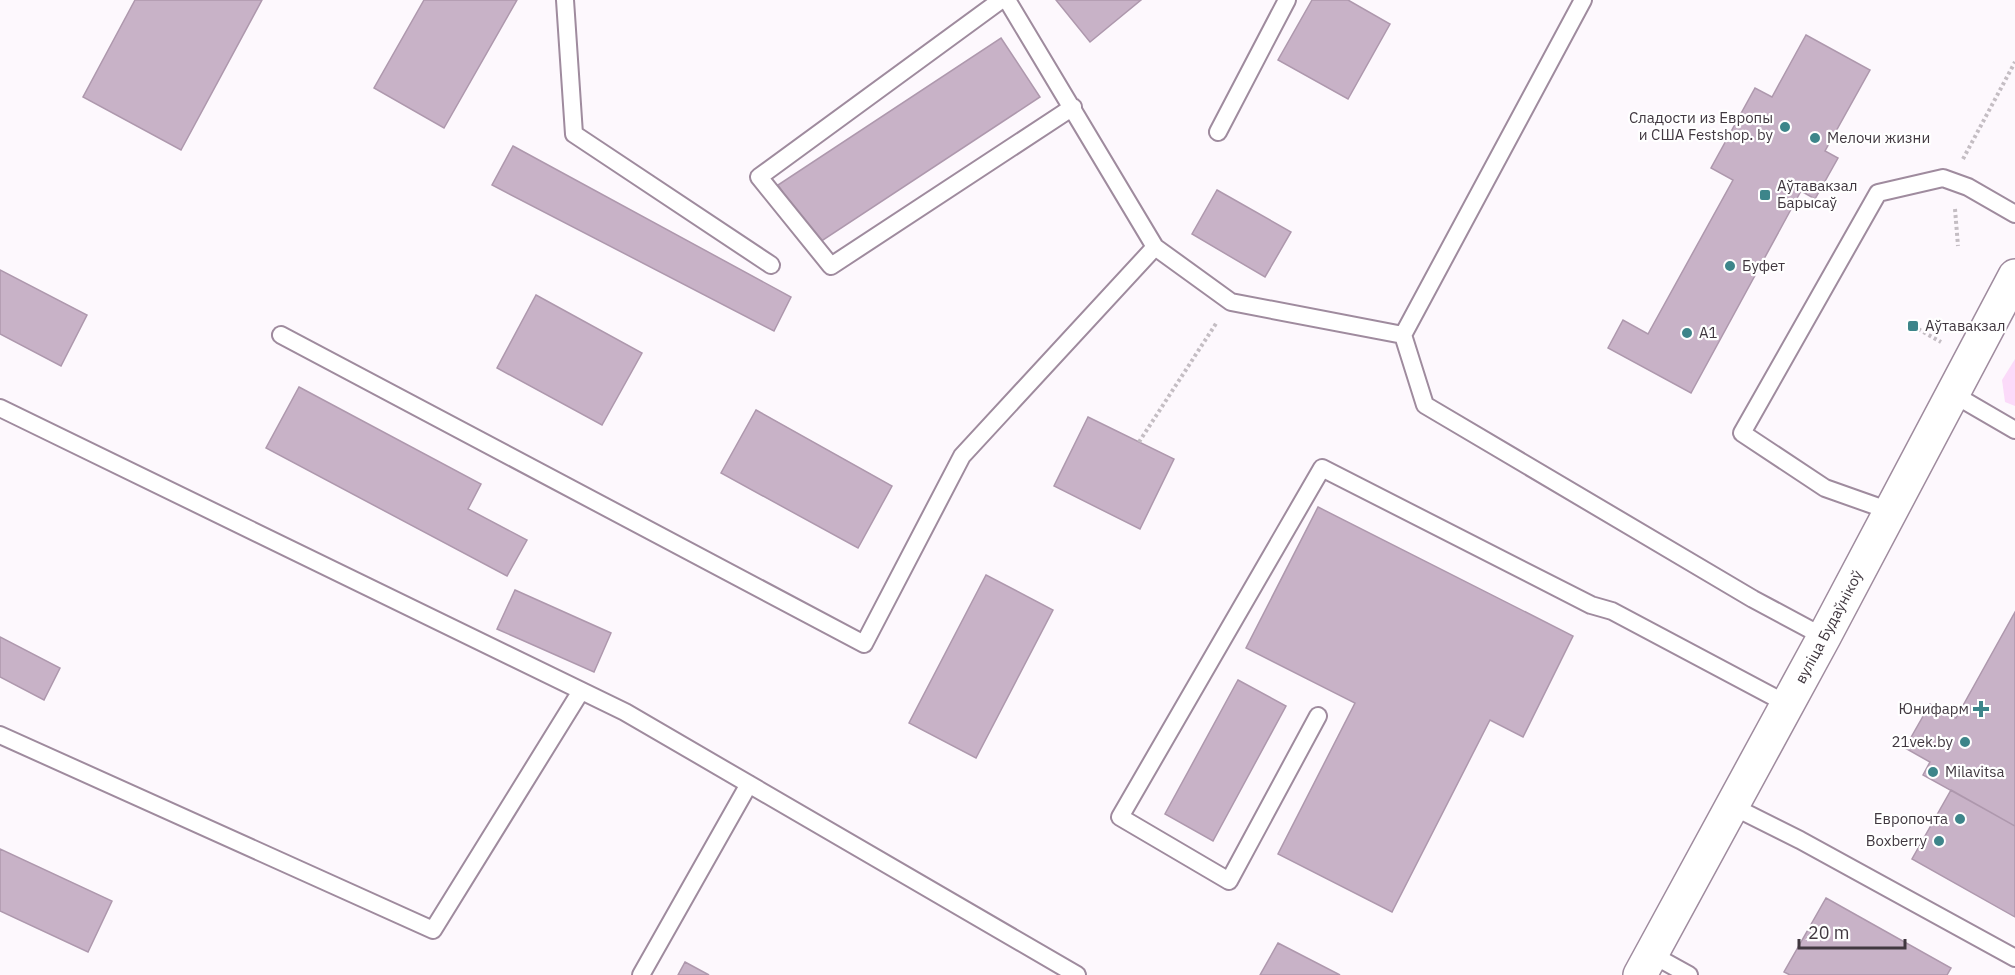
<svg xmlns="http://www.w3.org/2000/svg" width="2015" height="975" viewBox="0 0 2015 975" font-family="'IBM Plex Sans',sans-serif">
<rect width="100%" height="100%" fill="#fdf8fd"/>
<!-- green -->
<path fill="#fbdaf9" d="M2015,359V406L2005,402L2002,380Z"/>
<!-- building -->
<path fill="#c8b2c7" stroke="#ae98ad" stroke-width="1.5" d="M135,0H262L181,150L83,97Z
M424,0H517L444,128L374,88Z
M1056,0H1141L1090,42Z
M1312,0H1348L1390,24L1348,99L1278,60Z
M1806,35L1870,70L1825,151L1838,158L1815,199L1801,191L1691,393L1608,348L1623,320L1648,334L1733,180L1711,168L1755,88L1772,97Z
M1001,38L1040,97L817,244L778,185Z
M513,146L791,297L774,331L492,185Z
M1217,190L1291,232L1265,277L1192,234Z
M0,270L87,315L61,366L0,334Z
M536,295L642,353L602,425L497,368Z
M299,387L481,484L468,509L527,540L507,576L266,448Z
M756,410L892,486L858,548L721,473Z
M1088,417L1174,459L1140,529L1054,486Z
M1318,507L1573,636L1523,737L1490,720L1392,912L1278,854L1355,703L1246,648Z
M986,575L1053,610L976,758L909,723Z
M515,590L611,633L594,672L497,629Z
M2015,612V826L1923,775L1930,762L1905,748L1930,704L1956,718Z
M0,637L60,668L44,700L0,677Z
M1238,680L1286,706L1213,841L1165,814Z
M1951,790L2015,826V917L1912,859Z
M0,849L112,901L88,952L0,911Z
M1826,898L1951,968L1947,975H1790L1784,972Z
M1278,943L1340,975H1260Z
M685,962L709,975H678Z"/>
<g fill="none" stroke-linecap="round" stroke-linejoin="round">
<!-- service casing -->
<g stroke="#9f8b9e" stroke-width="20">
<path id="service" d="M565,0L574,134L771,265
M1001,0L759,177L831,266L1073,107
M1007,0L1155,247L1231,302L1403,335
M1583,0L1403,335L1425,405L1753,599L1824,637
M1218,132L1287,0
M281,335L864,644L962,456L1155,247
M1953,394L2015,430
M0,408L625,712L1077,975
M1890,511L1825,488L1742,433L1878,193L1943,178L1968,187L2015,214
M1318,716L1229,881L1120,817L1322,468L1591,605L1612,611L1787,704
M0,735L433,930L581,691
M1732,806L1800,840L2015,958
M1651,954L1689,975
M641,975L749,784"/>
</g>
<!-- secondary casing -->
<g stroke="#9f8b9e" stroke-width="36">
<g id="secondary">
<path id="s1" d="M1640,975L1824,637L2015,276"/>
</g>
</g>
<!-- path -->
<path stroke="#c4bdc3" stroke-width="4" stroke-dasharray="3 3" stroke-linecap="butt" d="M1963,159L2015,62
M1955,209L1958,246
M1913,326L1941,342
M1139,442L1217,322"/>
<!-- service -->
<use href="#service" stroke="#fff" stroke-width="16"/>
<!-- secondary -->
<use href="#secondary" stroke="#fff" stroke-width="33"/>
</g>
<!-- markers -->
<g fill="#3d858a" stroke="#fff" stroke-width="2">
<circle cx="1785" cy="127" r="6"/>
<circle cx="1815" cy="138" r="6"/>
<rect x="1759" y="189" width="12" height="12" rx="3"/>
<circle cx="1730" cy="266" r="6"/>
<rect x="1907" y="320" width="12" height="12" rx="3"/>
<circle cx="1687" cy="333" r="6"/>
<path d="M1978 700h6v6h6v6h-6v6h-6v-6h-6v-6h6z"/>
<circle cx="1965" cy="742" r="6"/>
<circle cx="1933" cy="772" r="6"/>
<circle cx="1960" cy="819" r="6"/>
<circle cx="1939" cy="841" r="6"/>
</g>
<g text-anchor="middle" stroke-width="4.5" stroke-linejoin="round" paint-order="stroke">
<!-- poi labels -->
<g font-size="15" fill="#413840" stroke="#fff" text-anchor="start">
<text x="1773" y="123" text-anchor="end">Сладости из Европы<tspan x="1773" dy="17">и США Festshop. by</tspan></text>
<text x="1827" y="143">Мелочи жизни</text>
<text x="1777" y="191">Аўтавакзал<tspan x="1777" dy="17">Барысаў</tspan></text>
<text x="1742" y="271">Буфет</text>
<text x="1925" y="331">Аўтавакзал</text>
<text x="1699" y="338">A1</text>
<text x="1969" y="714" text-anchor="end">Юнифарм</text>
<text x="1953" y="747" text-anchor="end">21vek.by</text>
<text x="1945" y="777">Milavitsa</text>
<text x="1948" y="824" text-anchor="end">Европочта</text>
<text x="1927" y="846" text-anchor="end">Boxberry</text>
</g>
<!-- street labels -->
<g font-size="15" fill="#413840" stroke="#fff">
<text dy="5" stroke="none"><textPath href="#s1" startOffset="396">вуліца Будаўнікоў</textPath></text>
</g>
</g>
<!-- scale -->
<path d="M1799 939v9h106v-9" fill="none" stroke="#413840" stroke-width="3"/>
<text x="1808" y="939" font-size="18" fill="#413840" stroke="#ffffff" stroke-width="4.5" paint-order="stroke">20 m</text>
</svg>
